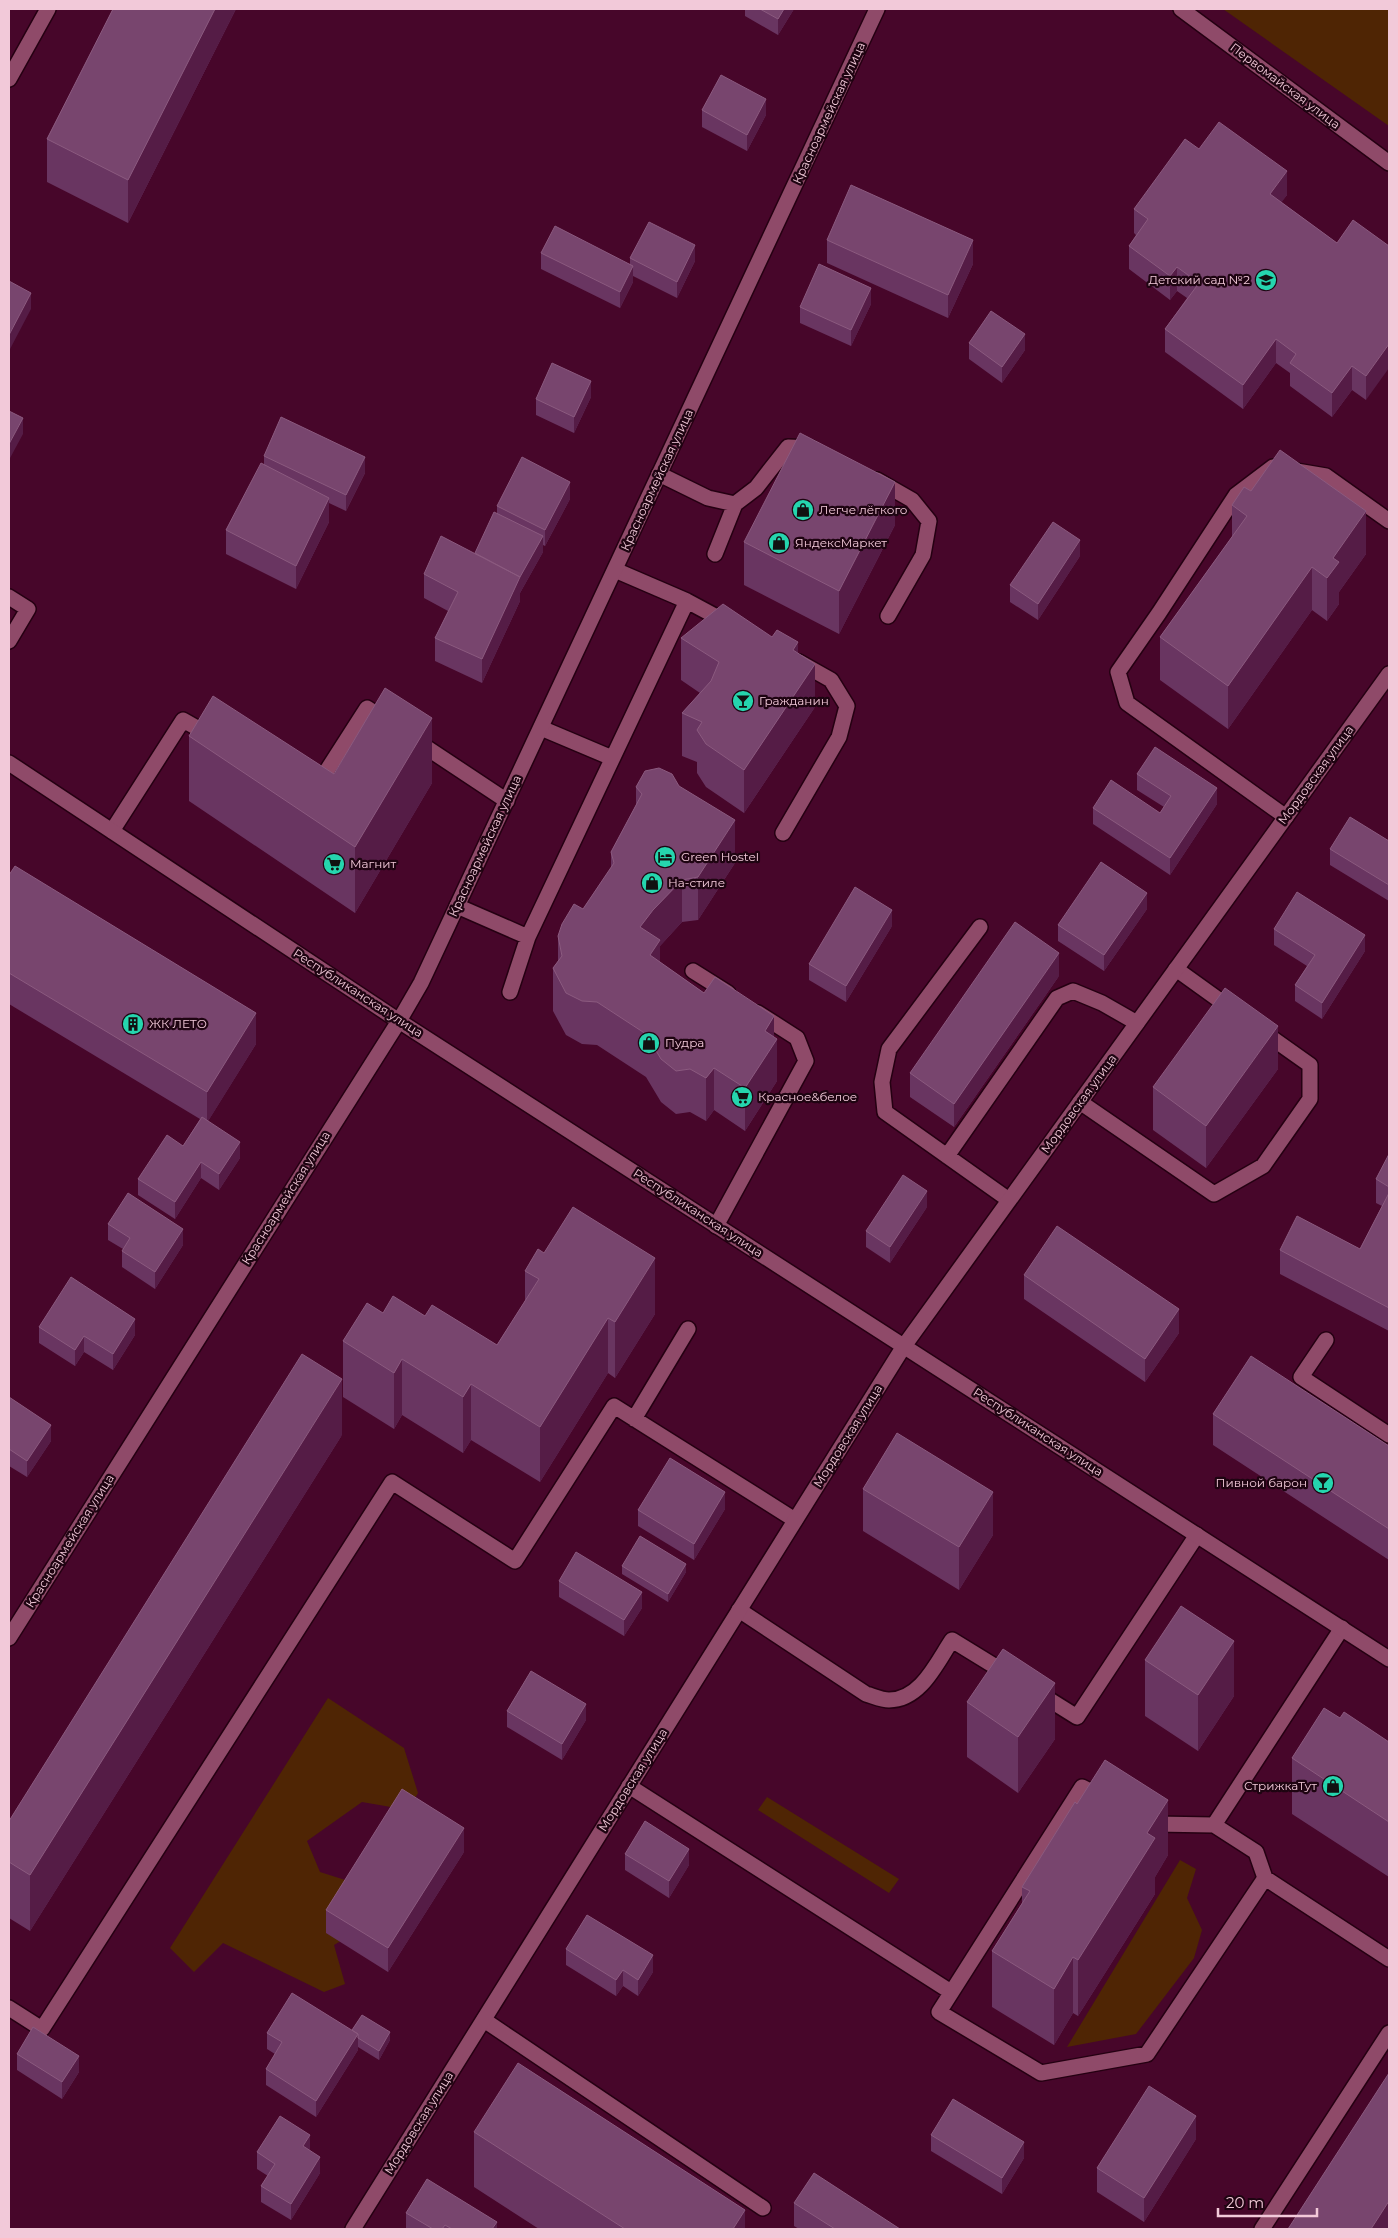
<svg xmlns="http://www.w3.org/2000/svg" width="1398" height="2238" viewBox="0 0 1398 2238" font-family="Montserrat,sans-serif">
<rect width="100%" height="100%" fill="#47062a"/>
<!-- green -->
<path fill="#4f2504" d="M1223,9H1389V126Z
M328,1698L404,1748L418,1793L408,1810L362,1802L307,1841L320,1872L361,1885L366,1926L334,1945L345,1984L324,1992L223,1943L194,1972L170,1948Z
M767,1797L899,1879L889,1893L758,1810Z
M1180,1860L1196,1869L1187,1898L1202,1930L1194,1958L1136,2034L1067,2047Z"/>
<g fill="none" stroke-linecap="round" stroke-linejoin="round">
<!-- lane casing -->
<g stroke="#250012" stroke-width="18">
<path id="lane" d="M659,474L708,498L735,504L756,488L788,447L811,448
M877,480L912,500L929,521L923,555L888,616
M715,554L735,504
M615,570L687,601L728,623
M9,597L28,609L9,641
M541,728L612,758
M415,740L507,801
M317,786L367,708L388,722
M1286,817L1127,703L1118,672L1159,613L1236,495L1273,467L1326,476L1389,521
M112,831L183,720L213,737
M783,833L839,737L847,706L831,680L799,662
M457,906L528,937L687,601
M980,927L889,1049L882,1082L885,1112L1009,1200
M1176,969L1233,1010
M693,971L728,993
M510,992L528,937
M1080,1102L1214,1194L1263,1166L1310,1099V1065L1262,1031
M947,1156L1057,998L1073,991L1102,1003L1137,1023
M716,1226L806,1061L797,1038L758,1013
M1326,1340L1301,1377L1389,1435
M634,1419L688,1329
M739,1610L866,1694C873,1696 882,1700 889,1700C921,1700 937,1662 952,1640L1009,1675
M1342,1628L1214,1825L1256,1852L1265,1878L1389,1959
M1037,1692L1077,1717L1197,1535
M629,1786L951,1992
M1104,1798L1082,1787L939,2012L1041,2073L1147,2054L1265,1878
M1149,1820L1155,1824L1214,1825
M9,2008L42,2029L392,1482L515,1561L614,1406L795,1520
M484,2020L763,2208
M1262,2229L1389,2033"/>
</g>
<!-- street casing -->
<g stroke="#250012" stroke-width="18">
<path id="street" d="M1181,9L1389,163
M9,79L48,9
M9,763L399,1021L1389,1659
M9,1638L399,1021L421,983L877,9
M353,2229L904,1346L1389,674"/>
</g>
<!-- lane -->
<use href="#lane" stroke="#8f4a69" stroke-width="15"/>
<!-- street -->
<use href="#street" stroke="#8f4a69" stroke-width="15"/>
</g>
<!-- wall -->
<path fill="#693561" d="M113,9H236L128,223L47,182V139Z
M745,9H794L778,35L745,16Z
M702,110L766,115L747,151L702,127Z
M1199,149L1287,195L1281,202L1337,243L1389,246L1366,400L1352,390L1332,417L1290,386V373L1276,363L1243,409L1165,352V329L1187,298L1177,291L1170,300L1129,269V246L1136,235L1134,233V209Z
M827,240L973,264L948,318L827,263Z
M541,253L630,264V258L695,261L677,298L633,276V282L620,308L541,269Z
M871,304L851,346L800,323V307Z
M969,343L1025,350L1002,383L969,359Z
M591,397L574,433L536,415V399Z
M264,456L365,473L346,511L329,503V522L296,589L226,554V530L264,464Z
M1251,491L1366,554L1339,592V604L1327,621L1312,610L1228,729L1160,680V637L1232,537V505Z
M570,499L545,546L543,545V552L520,593V601L482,683L435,661V638L448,611L424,598V574L475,554L497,514V506Z
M895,525L839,634L744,585V542Z
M1080,556L1038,620L1010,602V585Z
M772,637L798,653L815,707L744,813L706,787L697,773V762L682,756V713L700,693L681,680V638Z
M189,736L334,774L432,783L355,913L189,801Z
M1137,774L1217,804L1170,875L1093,824V808L1160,813L1164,807L1137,790Z
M679,786L735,863L698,920L682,922L660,946V962L704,993L774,1037L777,1081L745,1131L714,1110L706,1121L690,1112L676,1114L661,1102L646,1077L597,1045L582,1044L566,1035L553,1011V968L558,961V936L583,909L611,868V852L636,805V787Z
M1389,841V901L1330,865V849Z
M9,875L256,1044L208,1121L240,1158L219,1190L201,1178L175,1219L138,1195V1179L183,1146L200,1119L9,1004Z
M1147,909L1104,971L1058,941V925Z
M892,926L846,1002L809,980V964Z
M1274,929L1365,951L1322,1019L1295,1001V985L1307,966L1274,945Z
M1059,976L954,1127L910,1097V1073Z
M1278,1069L1206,1168L1153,1130V1087Z
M1389,1154V1331L1280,1274V1250L1360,1249L1382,1206L1376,1203V1179Z
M927,1207L890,1263L866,1247V1231Z
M108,1224L183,1245L155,1289L122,1267V1251L123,1249L108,1240Z
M544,1253L655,1314L615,1378L608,1373L540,1482L471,1440L463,1453L402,1415L394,1429L343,1397V1341L383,1313L425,1316L497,1345L525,1301V1271Z
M1024,1275L1179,1333L1145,1382L1024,1299Z
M39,1327L135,1335L113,1370L84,1352L75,1366L39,1343Z
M9,1397L51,1441L27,1477L9,1466Z
M1213,1414L1389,1446V1560L1213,1445Z
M342,1435L30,1931L9,1918V1821Z
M863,1489L993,1535L959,1590L863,1531Z
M725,1509L694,1560L638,1526V1510Z
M622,1566L686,1572L668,1602L622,1574Z
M559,1581L642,1608L624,1636L559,1597Z
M1145,1660L1234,1696L1198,1751L1145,1716Z
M967,1702L1055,1739L1018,1793L967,1757Z
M507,1711L586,1720L562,1760L507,1727Z
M1340,1718L1389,1742V1877L1292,1814V1758Z
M1077,1804L1168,1855L1155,1877V1894L1078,2016L1073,2013L1054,2045L992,2007V1951L1022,1903V1887Z
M464,1852L388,1972L326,1933V1910Z
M625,1854L689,1865L669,1898L625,1870Z
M566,1949L653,1972L638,1996L623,1986L616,1996L566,1965Z
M352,2030L390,2040L379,2060L358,2047V2050L316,2117L266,2085V2069L275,2054L267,2049V2033Z
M17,2054L79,2072L62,2099L17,2070Z
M474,2132L745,2229H539L474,2187Z
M931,2135L1024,2158L1002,2194L931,2151Z
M1196,2139L1144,2222L1097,2192V2168Z
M310,2150L320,2173L291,2220L261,2202V2186L268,2176L257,2169V2152Z
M794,2203L900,2229H799L794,2226Z
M406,2213L497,2229H406Z"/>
<!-- shaded-wall -->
<path fill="#551c46" d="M215,9H236L128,223V180Z
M784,9H794L778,35V19Z
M766,99V115L747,151V135Z
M1287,171V195L1270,218V194Z
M973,240V264L948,318V295Z
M695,245V261L677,298V282Z
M633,266V282L620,308V292Z
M1177,267V291L1170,300V276Z
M871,288V304L851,346V330Z
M31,293V309L9,351V335Z
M1025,334V350L1002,383V367Z
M1276,339V363L1243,409V385Z
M1389,344V368L1366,400V376Z
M1352,366V390L1332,417V393Z
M591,381V397L574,433V417Z
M23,418V434L9,460V444Z
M365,457V473L346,511V495Z
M570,482V499L545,546V530Z
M895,482V525L839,634V591Z
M329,498V522L296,589V566Z
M1366,511V554L1339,592V604L1327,621V578L1333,558Z
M543,536V552L520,593V577Z
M1080,540V556L1038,620V604Z
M1312,567V610L1228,729V686Z
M520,577V601L482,683V659Z
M798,642V685L793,650Z
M815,664V707L744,813V770Z
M432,718V783L355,913V847Z
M1217,788V804L1170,875V858Z
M735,820V863L698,920V877Z
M682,880V922L660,946V983L640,927L653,910Z
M1147,893V909L1104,971V955Z
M892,910V926L846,1002V986Z
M1365,935V951L1322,1019V1003Z
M1059,953V976L954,1127V1104Z
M256,1013V1044L207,1123V1092Z
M774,1016V1043L777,1039V1081L745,1131V1088L765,1031Z
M1278,1026V1069L1206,1168V1126Z
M714,1068V1110L706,1121V1078Z
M240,1142V1158L219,1190V1174Z
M201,1162V1178L175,1219V1202Z
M927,1191V1207L890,1263V1247Z
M183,1229V1245L155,1289V1272Z
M655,1258V1314L615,1378V1322Z
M1179,1309V1333L1145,1382V1359Z
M608,1318V1373L540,1482V1427Z
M135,1319V1335L113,1370V1354Z
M84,1336V1352L75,1366V1350Z
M402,1359V1415L394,1429V1373Z
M342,1379V1435L30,1931V1875Z
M471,1384V1440L463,1453V1397Z
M51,1425V1441L27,1477V1461Z
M725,1492V1509L694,1560V1544Z
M993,1492V1535L959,1590V1547Z
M686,1564V1572L668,1602V1594Z
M642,1592V1608L624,1636V1620Z
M1234,1641V1696L1198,1751V1695Z
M1055,1683V1739L1018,1793V1737Z
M586,1704V1720L562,1760V1744Z
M1168,1800V1855L1155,1877V1894L1078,2016V1960L1147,1833Z
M464,1828V1852L388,1972V1948Z
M689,1849V1865L669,1898V1881Z
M653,1955V1972L638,1996V1980Z
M1073,1957V2013L1054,2045V1989Z
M623,1970V1986L616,1996V1980Z
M390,2032V2040L379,2060V2051Z
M358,2034V2050L316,2117V2101Z
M79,2056V2072L62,2099V2082Z
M1196,2116V2139L1144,2222V2198Z
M310,2135V2151L303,2146Z
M1024,2142V2158L1002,2194V2178Z
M320,2157V2173L291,2220V2204Z
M1389,2201V2229H1371Z
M745,2210V2229H733Z
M497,2222V2229H492Z"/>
<!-- building -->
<path fill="#78456e" stroke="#8b5a7f" d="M113,9H215L128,180L47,139Z
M760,9H784L778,19Z
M721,75L766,99L747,135L702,110Z
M1219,122L1287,171L1270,194L1337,243L1353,220L1389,246V344L1366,376L1352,366L1332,393L1290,363L1296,354L1276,339L1243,385L1165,329L1199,283L1177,267L1170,276L1129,246L1148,219L1134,209L1185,139L1199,149Z
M851,185L973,240L948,295L827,240Z
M649,222L695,245L677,282L630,258Z
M555,226L633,266L620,292L541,253Z
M819,264L871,288L851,330L800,307Z
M9,281L31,293L9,335Z
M991,311L1025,334L1002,367L969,343Z
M552,363L591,381L574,417L536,399Z
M9,411L23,418L9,444Z
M281,417L365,457L346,495L264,456Z
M800,433L895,482L839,591L744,542Z
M1280,450L1366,511L1333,558L1339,562L1327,578L1312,567L1228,686L1160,637L1247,516L1232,505L1244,487L1251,491Z
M522,457L570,482L545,530L497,506Z
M261,463L329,498L296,566L226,530Z
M494,512L543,536L520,577L475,553Z
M1053,522L1080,540L1038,604L1010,585Z
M441,536L520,577L482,659L435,638L458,592L424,574Z
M723,604L772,637L777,630L798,642L793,650L815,664L744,770L706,744L697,730L702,722L682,713L711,681L719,662L681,638Z
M385,688L432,718L355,847L189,736L213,696L334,774Z
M1155,747L1217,788L1170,858L1093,808L1111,780L1160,813L1171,796L1137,774Z
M659,768L672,774L679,786L735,820L698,877L682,880L653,910L640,927L660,940L650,955L704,993L715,977L774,1016L765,1031L777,1039L745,1088L714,1068L706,1078L690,1069L676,1071L661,1059L646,1034L597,1002L582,1001L566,993L553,968L562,956L558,936L562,924L574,904L583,909L614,863L611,852L642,794L636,787L645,771Z
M1350,817L1389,841V885L1330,849Z
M1101,862L1147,893L1104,955L1058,925Z
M15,866L256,1013L207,1092L9,973V875Z
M855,887L892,910L846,986L809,964Z
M1297,892L1365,935L1322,1003L1295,985L1315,955L1274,929Z
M1015,922L1059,953L954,1104L910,1073Z
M1225,988L1278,1026L1206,1126L1153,1087Z
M202,1117L240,1142L219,1174L201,1162L175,1202L138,1179L167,1135L183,1146Z
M1389,1154V1187L1376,1179Z
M903,1175L927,1191L890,1247L866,1231Z
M128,1193L183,1229L155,1272L122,1251L130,1238L108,1224Z
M1389,1193V1308L1280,1250L1297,1216L1360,1249Z
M573,1207L655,1258L615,1322L608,1318L540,1427L471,1384L463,1397L402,1359L394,1373L343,1341L367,1303L383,1313L393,1296L425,1316L432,1305L497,1345L539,1279L525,1271L538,1249L544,1253Z
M1057,1226L1179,1309L1145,1359L1024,1275Z
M71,1277L135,1319L113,1354L84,1336L75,1350L39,1327Z
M302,1354L342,1379L30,1875L9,1862V1821Z
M1251,1356L1389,1446V1529L1213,1414Z
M9,1397L51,1425L27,1461L9,1449Z
M897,1433L993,1492L959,1547L863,1489Z
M670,1458L725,1492L694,1544L638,1510Z
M640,1536L686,1564L668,1594L622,1566Z
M576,1552L642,1592L624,1620L559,1581Z
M1181,1606L1234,1641L1198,1695L1145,1660Z
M1003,1649L1055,1683L1018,1737L967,1702Z
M531,1671L586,1704L562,1744L507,1711Z
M1324,1708L1340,1718L1344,1712L1389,1742V1822L1292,1758Z
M1105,1760L1168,1800L1147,1833L1155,1838L1078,1960L1073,1957L1054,1989L992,1951L1030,1891L1022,1887L1075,1802L1077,1804Z
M402,1789L464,1828L388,1948L326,1910Z
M645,1821L689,1849L669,1881L625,1854Z
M587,1915L653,1955L638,1980L623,1970L616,1980L566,1949Z
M292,1993L358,2034L316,2101L266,2069L282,2042L267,2033Z
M362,2015L390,2032L379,2051L358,2038V2034L352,2030Z
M33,2027L79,2056L62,2082L17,2054Z
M518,2063L745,2210L733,2229H625L474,2132Z
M1389,2073V2201L1371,2229H1288Z
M1149,2086L1196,2116L1144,2198L1097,2168Z
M953,2099L1024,2142L1002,2178L931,2135Z
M280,2116L310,2135L303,2146L320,2157L291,2204L261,2186L275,2164L257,2152Z
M814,2173L900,2229H835L794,2203Z
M427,2179L497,2222L492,2229H452L445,2225L442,2229H433L406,2213Z"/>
<!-- icons -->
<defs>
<g id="school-disc" transform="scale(1.125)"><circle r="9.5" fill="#25d5ae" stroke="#1e0411"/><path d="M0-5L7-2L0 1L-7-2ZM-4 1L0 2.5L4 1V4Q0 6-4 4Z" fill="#111"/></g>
<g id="shop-disc" transform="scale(1.125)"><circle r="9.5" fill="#25d5ae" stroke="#1e0411"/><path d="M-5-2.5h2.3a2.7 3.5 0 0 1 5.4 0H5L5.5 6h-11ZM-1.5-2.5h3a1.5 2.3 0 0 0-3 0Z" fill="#111"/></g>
<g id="bar-disc" transform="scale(1.125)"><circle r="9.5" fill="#25d5ae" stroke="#1e0411"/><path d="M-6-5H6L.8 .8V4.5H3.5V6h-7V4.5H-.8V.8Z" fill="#111"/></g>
<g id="hotel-disc" transform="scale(1.125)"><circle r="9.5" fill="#25d5ae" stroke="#1e0411"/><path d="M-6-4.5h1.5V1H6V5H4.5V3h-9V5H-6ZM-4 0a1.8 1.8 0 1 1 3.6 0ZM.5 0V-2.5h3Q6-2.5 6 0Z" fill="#111"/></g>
<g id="supermarket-disc" transform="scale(1.125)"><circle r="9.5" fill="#25d5ae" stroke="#1e0411"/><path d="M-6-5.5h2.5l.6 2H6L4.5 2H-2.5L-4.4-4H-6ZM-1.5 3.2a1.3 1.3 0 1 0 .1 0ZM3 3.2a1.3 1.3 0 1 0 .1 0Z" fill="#111"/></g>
<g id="building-disc" transform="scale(1.125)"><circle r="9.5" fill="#25d5ae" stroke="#1e0411"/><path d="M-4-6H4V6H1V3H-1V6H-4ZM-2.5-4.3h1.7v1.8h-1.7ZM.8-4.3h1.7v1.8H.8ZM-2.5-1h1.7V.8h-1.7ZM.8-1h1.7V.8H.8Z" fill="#111"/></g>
</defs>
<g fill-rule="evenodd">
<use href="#school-disc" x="1266" y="280"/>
<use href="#shop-disc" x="803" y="510"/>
<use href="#shop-disc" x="779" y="543"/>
<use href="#bar-disc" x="743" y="701"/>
<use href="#hotel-disc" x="665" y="857"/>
<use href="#supermarket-disc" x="334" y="864"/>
<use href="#shop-disc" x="652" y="883"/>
<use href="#building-disc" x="133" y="1024"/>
<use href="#shop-disc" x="649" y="1043"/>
<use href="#supermarket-disc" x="742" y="1097"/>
<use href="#bar-disc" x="1323" y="1483"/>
<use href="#shop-disc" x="1333" y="1786"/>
</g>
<g text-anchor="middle" stroke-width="4.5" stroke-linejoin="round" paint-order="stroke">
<!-- street labels -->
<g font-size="12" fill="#f2c9d9" stroke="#1e0411">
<text transform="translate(1285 86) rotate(37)" y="4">Первомайская улица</text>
<text transform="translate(829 113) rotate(-65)" y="4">Красноармейская улица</text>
<text transform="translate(657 480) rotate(-65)" y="4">Красноармейская улица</text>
<text transform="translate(1316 775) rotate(-54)" y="4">Мордовская улица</text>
<text transform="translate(485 846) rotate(-65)" y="4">Красноармейская улица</text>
<text transform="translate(358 993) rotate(33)" y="4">Республиканская улица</text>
<text transform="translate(1079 1104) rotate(-54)" y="4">Мордовская улица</text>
<text transform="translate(286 1198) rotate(-58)" y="4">Красноармейская улица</text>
<text transform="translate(698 1213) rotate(33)" y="4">Республиканская улица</text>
<text transform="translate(1038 1432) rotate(33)" y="4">Республиканская улица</text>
<text transform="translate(848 1436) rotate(-58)" y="4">Мордовская улица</text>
<text transform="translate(70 1541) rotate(-58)" y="4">Красноармейская улица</text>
<text transform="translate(633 1780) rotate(-58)" y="4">Мордовская улица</text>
<text transform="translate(419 2123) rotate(-58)" y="4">Мордовская улица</text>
</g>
<!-- poi labels -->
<g font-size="12" fill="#f2c9d9" stroke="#1e0411" text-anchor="start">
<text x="1250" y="284" text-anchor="end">Детский сад №2</text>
<text x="819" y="514">Легче лёгкого</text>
<text x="795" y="547">ЯндексМаркет</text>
<text x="759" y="705">Гражданин</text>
<text x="681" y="861">Green Hostel</text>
<text x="350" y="868">Магнит</text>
<text x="668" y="887">На-стиле</text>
<text x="149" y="1028">ЖК ЛЕТО</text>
<text x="665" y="1047">Пудра</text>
<text x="758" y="1101">Красное&amp;белое</text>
<text x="1307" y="1487" text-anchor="end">Пивной барон</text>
<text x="1317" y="1790" text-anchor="end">СтрижкаТут</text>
</g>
</g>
<!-- border -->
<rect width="1398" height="2238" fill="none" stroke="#f2c9d9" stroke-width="20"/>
<!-- scale -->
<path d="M1218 2208v8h99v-8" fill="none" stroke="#f2c9d9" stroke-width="2.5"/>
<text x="1226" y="2208" font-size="15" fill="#f2c9d9" stroke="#1e0411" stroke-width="4" paint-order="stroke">20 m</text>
</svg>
